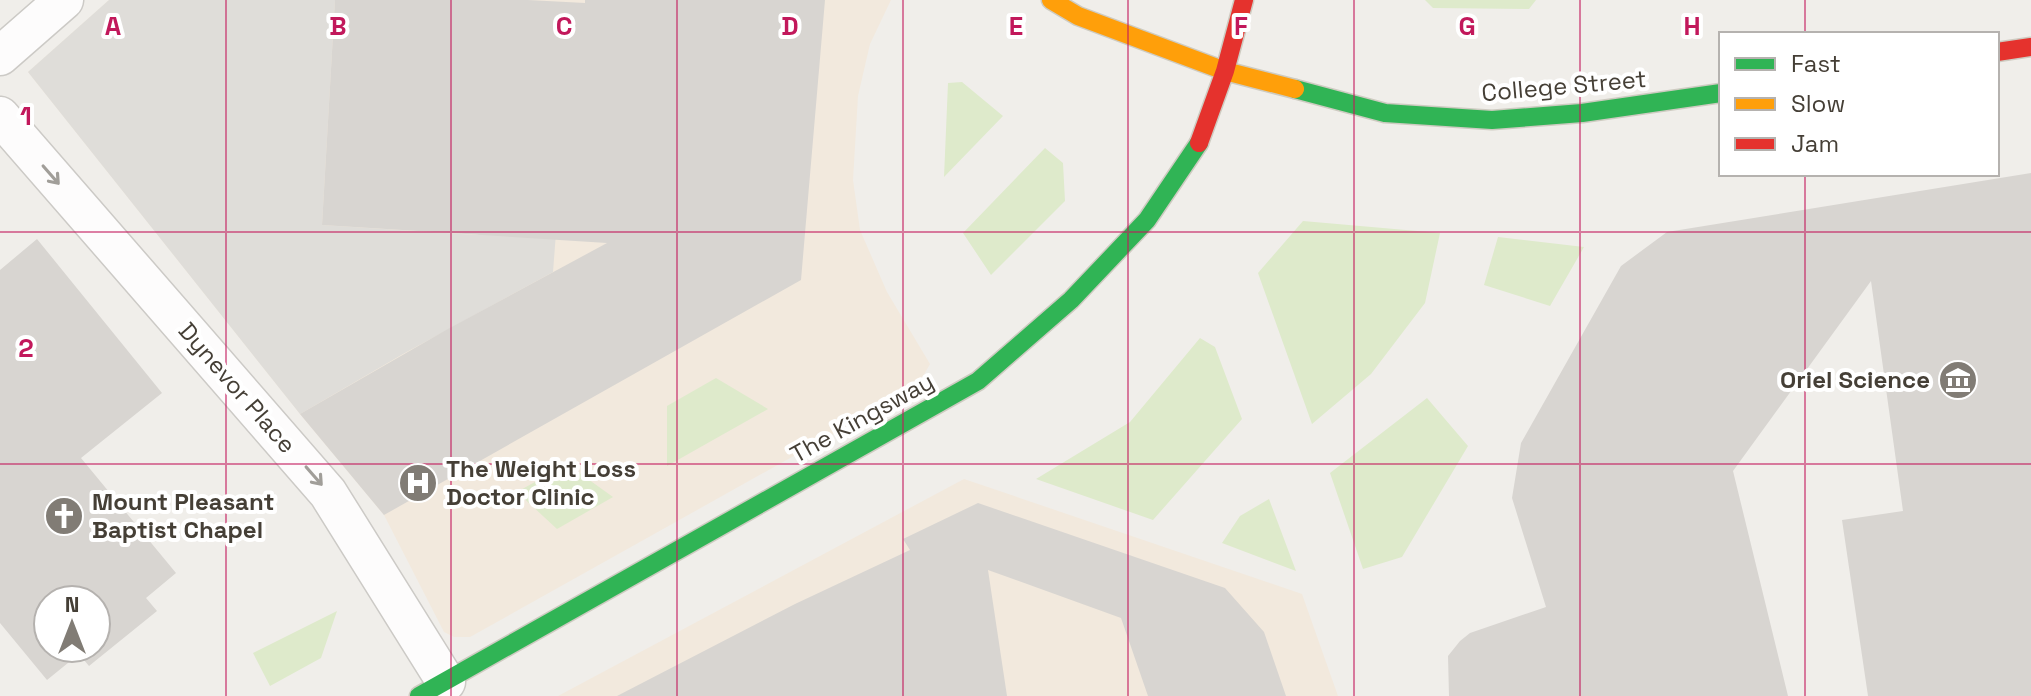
<svg xmlns="http://www.w3.org/2000/svg" width="2031" height="696" viewBox="0 0 2031 696" font-family="'Space Grotesk',sans-serif">
<rect width="100%" height="100%" fill="#f0eeea"/>
<!-- commercial -->
<path fill="#f2e9dd" d="M109,0H891L870,44L858,96L853,180L860,230L887,292L930,364L917,387L470,637H454L444,632L384,515L300,414L28,72Z
M964,479L1302,594L1338,696H558Z"/>
<!-- green -->
<path fill="#deeacb" d="M1425,0H1536L1529,9L1433,8Z
M962,82L1003,116L944,177L948,83Z
M1045,148L1063,163L1065,201L991,275L963,233Z
M1303,221L1440,233L1425,303L1371,374L1312,424L1258,273Z
M1498,237L1584,247L1550,306L1484,285Z
M1200,338L1215,347L1242,419L1153,520L1036,479L1130,422Z
M716,378L768,409L667,466V406Z
M1427,398L1468,446L1402,557L1363,569L1330,473Z
M567,464L613,497L557,529L517,492Z
M1269,499L1296,571L1222,543L1240,516Z
M337,611L321,658L270,686L253,653Z"/>
<!-- parking -->
<path fill="#dfddd9" d="M109,0H335L322,225L477,235L558,207L553,272L403,354L300,414L28,72Z"/>
<!-- building -->
<path fill="#d8d5d1" fill-rule="evenodd" d="M335,0H528L585,3V0H825L801,280L384,515L300,414L446,330L607,243L322,225Z
M2031,173V696H1868L1842,520L1903,511L1871,281L1733,471L1788,696H1449L1448,656L1460,641L1470,633L1546,607L1512,498L1521,443L1621,266L1667,232Z
M37,239L162,393L81,458L176,573L146,598L157,611L89,666L79,654L47,680L0,623V270ZM48,600H96V648H48Z
M978,503L1225,588L1264,632L1286,696H1148L1121,618L988,570L1007,696H617L795,604L910,550L903,539Z"/>
<g fill="none" stroke-linecap="round" stroke-linejoin="round">
<!-- lane casing -->
<g stroke="#cccac6" stroke-width="41">
<path id="lane" d="M0,56L64,0
M0,116L328,493L446,682"/>
</g>
<!-- fast casing -->
<g stroke="#cecbc1" stroke-width="21">
<path id="fast" d="M1295,89L1385,113L1492,120L1582,113L1721,93
M419,696L978,381L1071,300L1147,220L1199,143"/>
</g>
<!-- slow casing -->
<g stroke="#cecbc1" stroke-width="21">
<path id="slow" d="M1051,0L1078,16L1225,71L1295,89"/>
</g>
<!-- jam casing -->
<g stroke="#cecbc1" stroke-width="21">
<path id="jam" d="M1997,52L2031,47
M1199,143L1225,71L1244,0"/>
</g>
<!-- lane -->
<use href="#lane" stroke="#fdfcfc" stroke-width="38"/>
<!-- fast -->
<use href="#fast" stroke="#30b455" stroke-width="18"/>
<!-- slow -->
<use href="#slow" stroke="#ff9f0a" stroke-width="18"/>
<!-- jam -->
<use href="#jam" stroke="#e5322d" stroke-width="18"/>
</g>
<!-- one-way arrows -->
<defs><path id="oneway-shaft" d="M-6 0H5M1.5-3L5.5 0L1.5 3" fill="none" stroke-width="1.6" stroke-linecap="round" stroke-linejoin="round" transform="scale(2)"/></defs>
<g stroke="#a19e99">
<use href="#oneway-shaft" transform="translate(51 175) rotate(49)"/>
<use href="#oneway-shaft" transform="translate(314 476) rotate(49)"/>
</g>
<!-- grid -->
<path fill="none" stroke="#c2185b" stroke-width="2" stroke-opacity="0.55" d="M226,0V696M451,0V696M677,0V696M903,0V696M1128,0V696M1354,0V696M1580,0V696M1805,0V34M1805,174V696M0,232H2031M0,464H2031"/>
<!-- icons -->
<defs>
<g id="museum-disc" transform="scale(2)"><circle r="9.5" fill="#817c75" stroke="#fff"/><path d="M0-6L6-3V-2H-6V-3ZM-5-1h2V3h-2ZM-1-1h2V3h-2ZM3-1h2V3H3ZM-6 4H6V6H-6Z" fill="#fff"/></g>
<g id="hospital-disc" transform="scale(2)"><circle r="9.5" fill="#817c75" stroke="#fff"/><path d="M-5-5h3v3.5h4V-5h3V5h-3V1.5h-4V5h-3Z" fill="#fff"/></g>
<g id="church-disc" transform="scale(2)"><circle r="9.5" fill="#817c75" stroke="#fff"/><path d="M-1.2-6h2.4v3.5h3.3v2.4h-3.3V6h-2.4V-.1h-3.3v-2.4h3.3Z" fill="#fff"/></g>
</defs>
<g fill-rule="evenodd">
<use href="#museum-disc" x="1958" y="380"/>
<use href="#hospital-disc" x="418" y="483"/>
<use href="#church-disc" x="64" y="516"/>
</g>
<g text-anchor="middle" stroke-width="8" stroke-linejoin="round" paint-order="stroke">
<!-- street labels -->
<g font-size="24" fill="#453f36" stroke="#fff">
<text transform="translate(1564 86) rotate(-5)" y="8">College Street</text>
<text transform="translate(237 388) rotate(49)" y="8">Dynevor Place</text>
<text transform="translate(862 418) rotate(-29)" y="8">The Kingsway</text>
</g>
<!-- poi labels -->
<g font-size="24" font-weight="bold" fill="#453f36" stroke="#fff" text-anchor="start">
<text x="1930" y="388" text-anchor="end">Oriel Science</text>
<text x="446" y="477">The Weight Loss<tspan x="446" dy="28">Doctor Clinic</tspan></text>
<text x="92" y="510">Mount Pleasant<tspan x="92" dy="28">Baptist Chapel</tspan></text>
</g>
</g>
<g font-size="26" text-anchor="middle" font-weight="bold" fill="#c2185b" stroke="#fff" stroke-width="8" stroke-linejoin="round" paint-order="stroke">
<text x="113" y="35">A</text>
<text x="338" y="35">B</text>
<text x="564" y="35">C</text>
<text x="790" y="35">D</text>
<text x="1016" y="35">E</text>
<text x="1241" y="35">F</text>
<text x="1467" y="35">G</text>
<text x="1692" y="35">H</text>
<text x="26" y="125">1</text>
<text x="26" y="357">2</text>
</g>
<!-- legend -->
<rect x="1719" y="32" width="280" height="144" fill="#ffffff" stroke="#b5b2af" stroke-width="2"/>
<rect x="1735" y="58" width="40" height="12" fill="#30b455" stroke="#b5b2af" stroke-width="2"/>
<text x="1791" y="72" font-size="24" fill="#453f36">Fast</text>
<rect x="1735" y="98" width="40" height="12" fill="#ff9f0a" stroke="#b5b2af" stroke-width="2"/>
<text x="1791" y="112" font-size="24" fill="#453f36">Slow</text>
<rect x="1735" y="138" width="40" height="12" fill="#e5322d" stroke="#b5b2af" stroke-width="2"/>
<text x="1791" y="152" font-size="24" fill="#453f36">Jam</text>
<!-- north arrow -->
<g transform="translate(72 624)"><circle r="38" fill="#ffffff" stroke="#b5b2af" stroke-width="2"/>
<path d="M0-6L14 30L0 20L-14 30Z" fill="#817c75"/>
<text y="-12" font-size="22" font-weight="bold" text-anchor="middle" fill="#453f36">N</text>
</g>
</svg>
